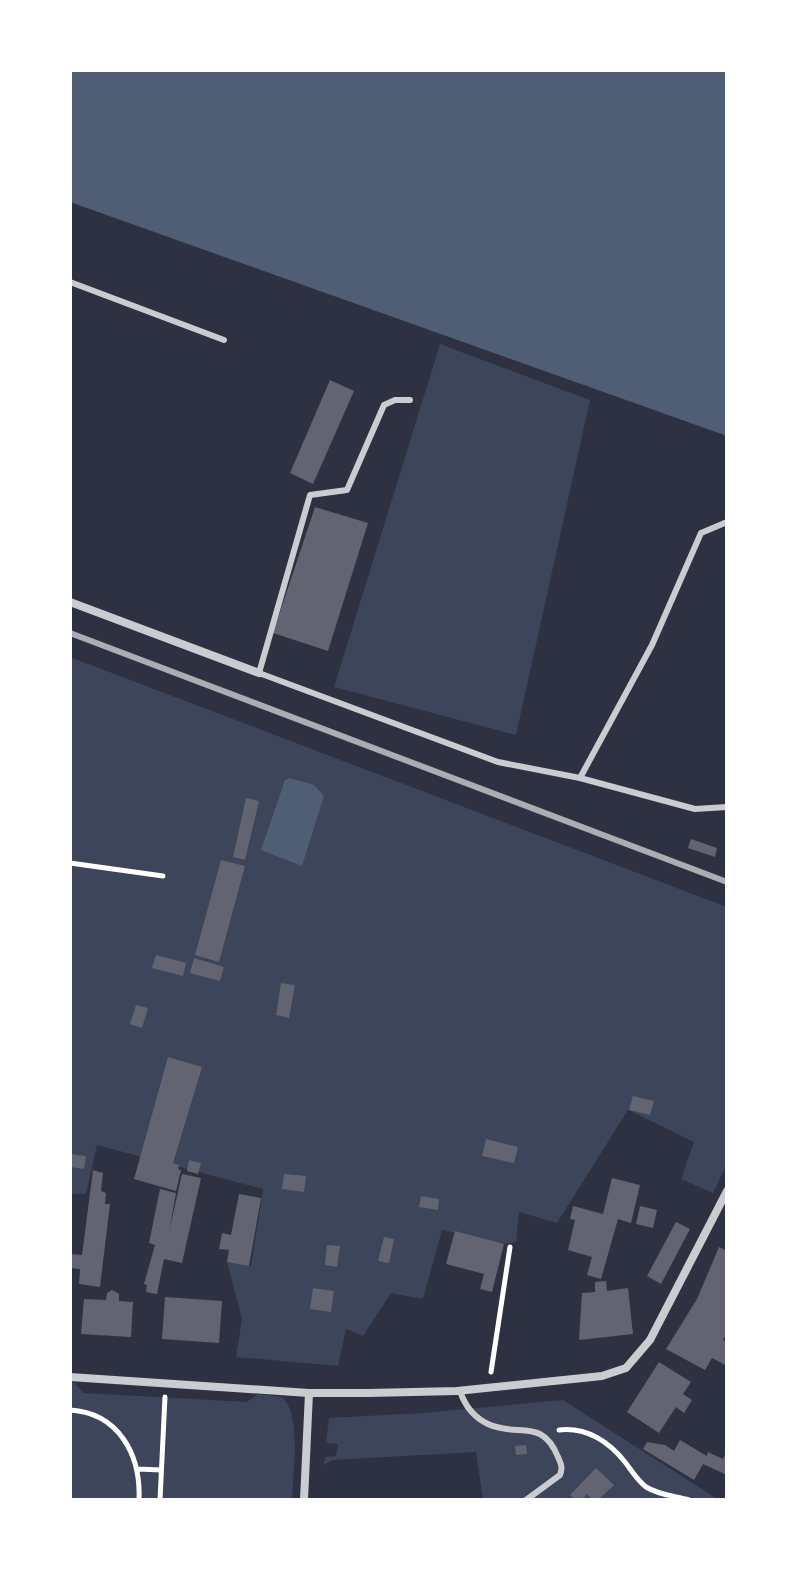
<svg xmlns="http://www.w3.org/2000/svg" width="797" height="1570" viewBox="0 0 797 1570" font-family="Rubik,sans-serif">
<rect width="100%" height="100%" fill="#2d3142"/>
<!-- green -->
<path fill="#3c4559" d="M440,344L590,400L516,735L334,687Z
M70,657L727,907V1164L713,1193L681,1179L694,1142L628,1110L557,1223L519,1212L516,1242L504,1244L442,1230L423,1299L391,1293L363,1336L346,1329L338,1366L236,1357L242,1319L227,1262L251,1266L263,1189L97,1145L86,1194H70Z
M70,1382L75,1383L83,1393L247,1402L258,1394L282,1397C302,1415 293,1475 292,1500H70Z
M563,1400L719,1500H483L476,1452L333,1460L324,1465L325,1457L336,1456L338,1444L326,1443L329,1418L422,1413Z"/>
<!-- water -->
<path fill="#4f5d75" d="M70,70H727V436L70,202Z
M290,778L314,785L324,796L302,866L261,850L285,780Z"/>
<!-- building -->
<path fill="#626471" d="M330,380L354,391L313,484L290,473Z
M315,507L368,523L328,651L273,633Z
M246,798L259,801L245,860L233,857Z
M691,839L717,848L715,857L688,848Z
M221,860L245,866L219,962L195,955Z
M156,955L186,963L183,976L152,968Z
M194,958L224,967L220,981L190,973Z
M281,983L295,985L289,1018L276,1015Z
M136,1005L148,1008L142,1028L130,1024Z
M168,1057L202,1067L173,1163L179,1165L178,1169L181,1170L176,1191L134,1179Z
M633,1096L654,1101L650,1115L629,1110Z
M486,1139L518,1147L514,1163L482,1156Z
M70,1154L86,1156L84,1169L70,1167Z
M189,1160L201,1163L198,1174L187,1171Z
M93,1170L103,1173L101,1191L106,1193L105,1204H110L100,1287L79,1284L80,1269L70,1268V1254L82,1255Z
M182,1174L201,1178L182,1263L164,1259L157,1294L146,1292L147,1285L144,1284L155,1245L149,1243L160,1189L176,1193L169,1232Z
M284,1174L306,1176L304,1192L282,1189Z
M612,1178L640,1185L631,1223L618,1219L601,1279L587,1275L592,1257L568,1250L575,1220L570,1219L573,1206L603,1214Z
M239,1194L261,1198L249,1266L227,1262L229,1250L219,1249L222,1233L231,1235Z
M421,1196L439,1199L438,1210L419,1207Z
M640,1206L657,1210L653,1228L636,1224Z
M676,1222L690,1229L661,1284L647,1276Z
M455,1231L504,1244L492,1292L480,1289L484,1274L446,1264Z
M384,1237L394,1239L389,1263L378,1261Z
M327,1245L340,1246L337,1267L325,1265Z
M719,1247L727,1251V1333L723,1340L727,1342V1366L712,1358L705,1370L666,1349L697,1299Z
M606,1281L607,1291L628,1288L633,1334L579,1340L582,1293L595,1292V1282Z
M313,1288L334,1291L331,1312L310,1309Z
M112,1290L119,1294V1301L133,1302L131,1337L81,1334L84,1299L106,1300L107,1293Z
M165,1297L222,1301L219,1343L162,1339Z
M659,1362L691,1382L683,1394L692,1400L684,1413L676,1407L659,1433L627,1412Z
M680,1440L707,1456L708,1452L723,1459L727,1451V1475L703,1464L694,1480L643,1449L647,1442L665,1445L674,1451Z
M526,1445L527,1454L516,1455L515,1446Z
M596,1468L614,1485L598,1500H592L587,1494L582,1500H576L570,1495Z"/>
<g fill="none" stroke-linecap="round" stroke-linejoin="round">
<!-- path -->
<path stroke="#fff" stroke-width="5" d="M70,863L163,876
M491,1372L510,1247
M70,1410C119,1413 141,1455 139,1500
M559,1430C587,1427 608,1441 625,1462C632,1471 637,1480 646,1487C659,1495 674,1496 689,1500
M138,1469L161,1470
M160,1500L165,1397"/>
<!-- service -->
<path stroke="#caccd0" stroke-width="6" d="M70,282L224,340
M410,400H395L384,405L347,490L310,495L259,673L498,762L580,778L695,809L727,807
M580,778L652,645L701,533L727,522
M460,1391C465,1406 473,1417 488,1424C518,1438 542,1417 558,1457C561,1464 563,1467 560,1475L526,1500"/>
<!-- minor -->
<path stroke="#caccd0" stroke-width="8" d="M70,602L259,673
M70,1377L309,1393H368L457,1391L602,1376L626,1368L650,1340L727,1191
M304,1500L309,1393"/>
<!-- rail -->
<path stroke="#abadb3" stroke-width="6" d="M70,633L727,882"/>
</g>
<!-- border -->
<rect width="797" height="1570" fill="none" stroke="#ffffff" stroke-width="144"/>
</svg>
